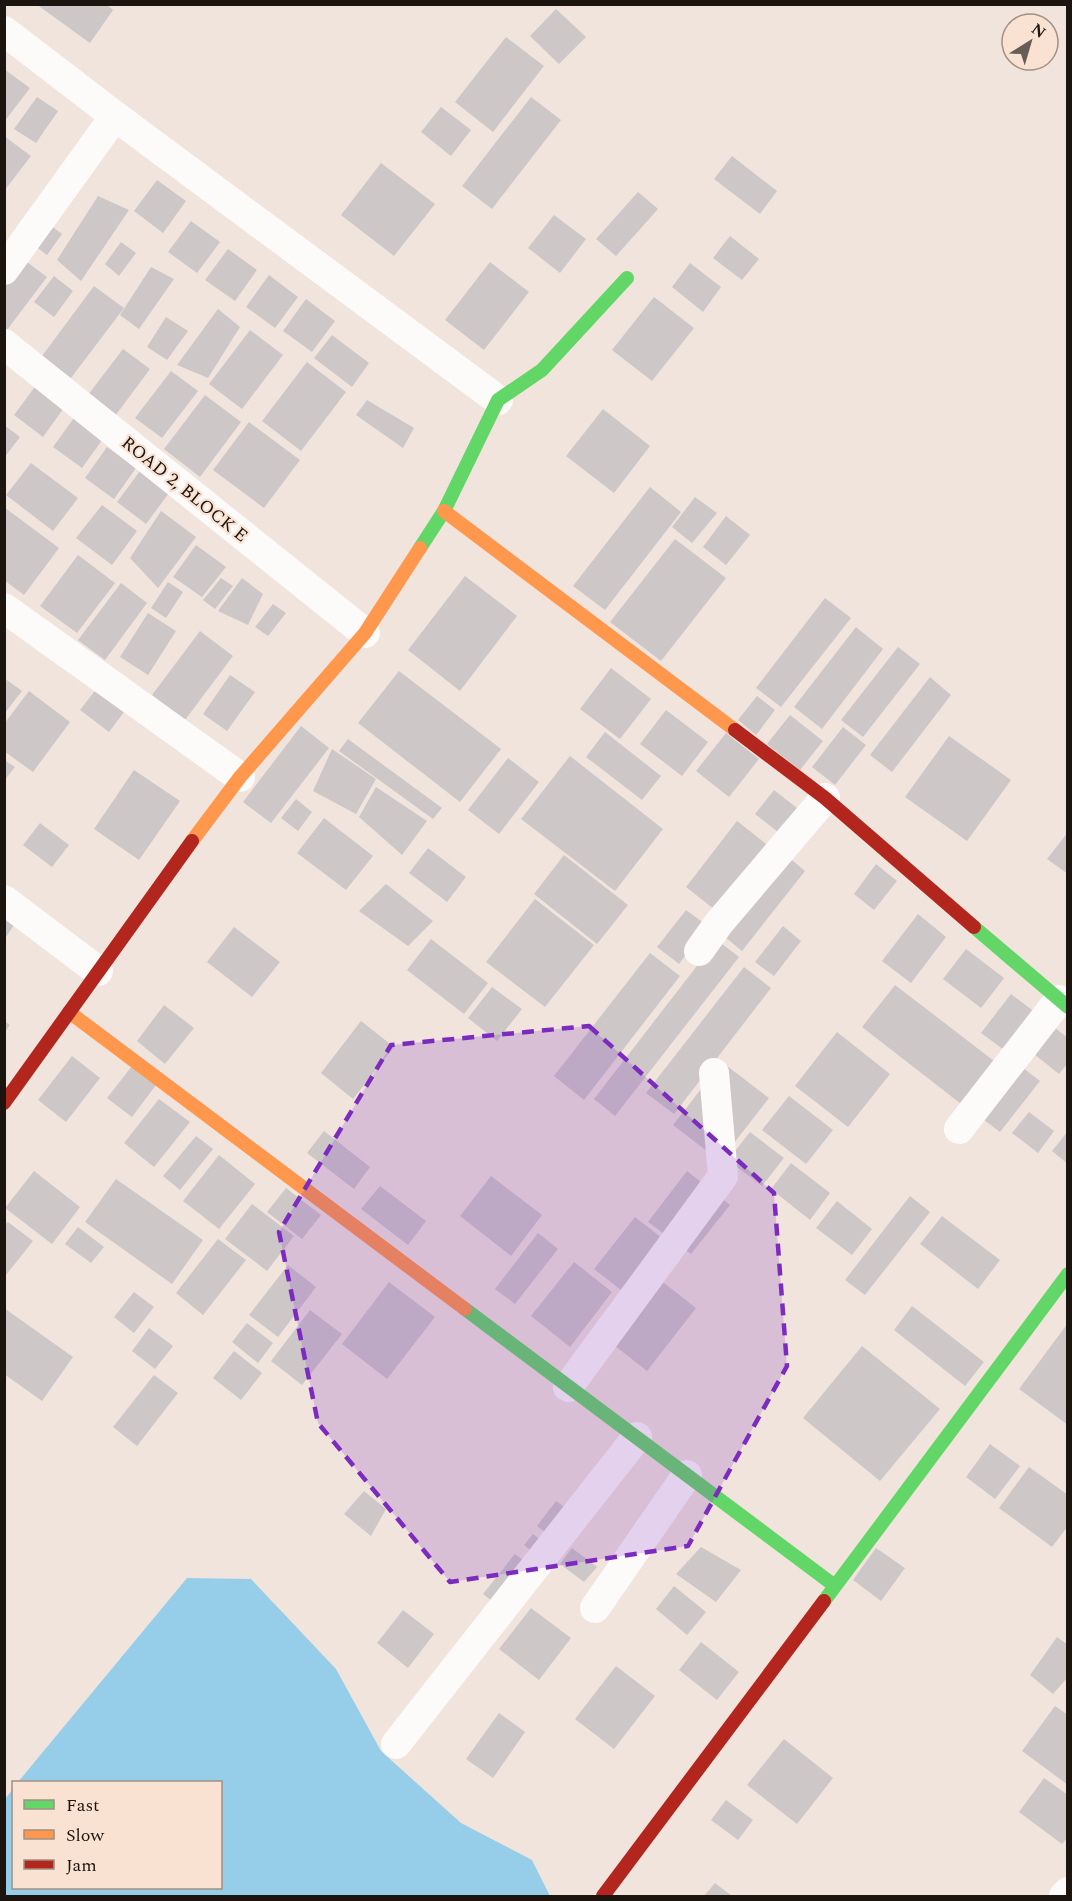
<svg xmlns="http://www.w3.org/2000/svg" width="1072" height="1901" viewBox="0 0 1072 1901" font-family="Spectral,serif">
<rect width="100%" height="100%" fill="#f1e4dc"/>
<!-- water -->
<path fill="#96cee9" d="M187,1578L251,1579L336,1669L381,1751L461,1823L532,1860L550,1896H5V1799L13,1789L14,1888H220V1782H18Z"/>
<!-- building -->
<path fill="#cdc7c8" d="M36,4H106L113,10L90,43Z
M556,9L586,37L559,64L530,36Z
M506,37L544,66L493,132L455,102Z
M4,69L30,88L4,122Z
M37,97L58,111L36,143L14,129Z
M531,97L561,120L492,209L462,186Z
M441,107L471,130L451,156L421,132Z
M4,136L31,156L4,191Z
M732,156L777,191L760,214L714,179Z
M381,163L435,204L394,256L341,215Z
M157,180L186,201L163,233L134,211Z
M638,192L658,209L616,256L596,239Z
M98,196L129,210L81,281L57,260Z
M554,215L586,239L560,273L528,248Z
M42,219L62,234L47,255L27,240Z
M191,221L220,242L197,273L168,252Z
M730,236L759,259L742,280L713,258Z
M121,242L136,253L119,276L105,264Z
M228,249L257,270L235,301L205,280Z
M23,259L47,277L7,330L4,329V283Z
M490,262L529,292L484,350L445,320Z
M690,263L721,287L703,312L672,287Z
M151,267L174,279L139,329L120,315Z
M269,275L298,297L275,328L246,307Z
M54,276L73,291L54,317L34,302Z
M94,286L124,308L71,378L42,356Z
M654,297L694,328L652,381L612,350Z
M306,299L335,321L312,352L283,331Z
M218,309L240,327L208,378L177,365Z
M166,317L188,331L167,360L147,347Z
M250,330L283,355L242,409L209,384Z
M332,335L369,363L352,387L314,358Z
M123,349L150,369L115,416L88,395Z
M307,362L346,392L301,451L262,421Z
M171,371L198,391L162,438L135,418Z
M37,384L66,405L43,437L14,415Z
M205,395L241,422L200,477L164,449Z
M367,400L414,428L403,448L356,415Z
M603,409L650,446L614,493L566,456Z
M76,415L105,436L82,468L53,447Z
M249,422L300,460L264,508L213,470Z
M4,425L20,437L4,458Z
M107,447L136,468L114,499L85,478Z
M31,463L78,498L53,531L6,495Z
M140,471L169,493L146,524L117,502Z
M650,487L681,512L605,610L573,586Z
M695,497L717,513L692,543L672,527Z
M102,505L137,531L112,565L76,538Z
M4,507L59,548L24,595L4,580Z
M161,511L196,537L158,588L130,558Z
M726,516L750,535L726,565L703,547Z
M675,539L726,578L661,661L610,622Z
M196,545L226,567L202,597L173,577Z
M78,555L115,583L77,633L40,606Z
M465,576L517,616L460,691L408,650Z
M221,578L233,586L215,609L203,600Z
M242,578L263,594L248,625L218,611Z
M168,582L183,592L166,618L151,608Z
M121,583L147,603L105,660L78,640Z
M825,598L851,618L781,707L756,688Z
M273,604L286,613L268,636L255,627Z
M148,613L176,631L148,675L120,657Z
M856,627L883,649L822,729L794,707Z
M200,631L233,656L185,720L152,695Z
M898,647L920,664L863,737L841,720Z
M611,668L651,699L620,739L580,709Z
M399,671L501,749L460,802L358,723Z
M230,675L255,692L227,731L203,714Z
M930,677L951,695L892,772L870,755Z
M4,678L22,691L4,714Z
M98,687L127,708L109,732L80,710Z
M29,691L70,722L33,772L4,751V724Z
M757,696L775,710L756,735L738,720Z
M666,710L708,742L682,776L640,744Z
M790,715L823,741L800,770L767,744Z
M301,726L329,748L271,823L243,802Z
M843,727L866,745L835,785L812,767Z
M605,732L661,776L642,800L586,757Z
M726,733L759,759L729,797L696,771Z
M949,736L1011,780L967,841L905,797Z
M348,739L442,808L433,819L339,751Z
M332,749L376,779L356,814L313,791Z
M570,756L663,829L615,891L521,819Z
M508,758L539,782L499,834L468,810Z
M4,760L15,767L4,781Z
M134,770L180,801L139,860L94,829Z
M376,787L427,821L402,855L359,817Z
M774,790L802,812L783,836L755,814Z
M296,799L312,812L298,831L281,818Z
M324,818L373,856L346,890L297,853Z
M737,821L770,847L719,913L686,887Z
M40,823L69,845L52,867L23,845Z
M1068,832V874L1047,859Z
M428,848L466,877L447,902L409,873Z
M781,851L805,871L742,951L719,932Z
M564,855L628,905L597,944L534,894Z
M876,864L897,881L874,910L854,894Z
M386,884L433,921L408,946L359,911Z
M4,898L22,913L4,940Z
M535,899L594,945L545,1007L486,962Z
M686,910L708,926L679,964L657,947Z
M918,914L946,937L911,983L882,961Z
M783,926L801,941L774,976L755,962Z
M234,927L280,962L252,997L207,962Z
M431,939L488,983L464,1014L407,970Z
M717,940L739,957L615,1116L594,1099Z
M966,949L1004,978L981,1008L943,979Z
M650,953L680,976L584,1100L554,1076Z
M744,967L771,988L674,1114L646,1093Z
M895,985L998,1064L965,1107L862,1027Z
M492,987L522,1009L497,1041L468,1018Z
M1011,994L1040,1016L1011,1055L981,1033Z
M164,1005L194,1028L165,1064L137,1041Z
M4,1021L10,1025L4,1033Z
M361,1021L394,1047L353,1099L321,1073Z
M1055,1028L1068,1038V1063L1059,1074L1034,1054Z
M837,1032L890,1074L848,1127L795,1086Z
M72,1056L100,1078L66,1122L38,1100Z
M1014,1061L1040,1081L1000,1132L975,1113Z
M722,1062L769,1098L720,1161L673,1125Z
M132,1066L156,1085L132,1117L107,1098Z
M789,1096L833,1130L806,1164L762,1130Z
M159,1099L190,1122L154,1167L124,1143Z
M1029,1112L1054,1131L1038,1153L1012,1133Z
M324,1131L370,1167L354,1189L307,1153Z
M1068,1131V1164L1052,1151Z
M750,1132L784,1158L762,1186L728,1160Z
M196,1136L213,1149L180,1190L163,1176Z
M219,1155L255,1184L219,1229L183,1201Z
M791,1163L830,1193L810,1220L771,1189Z
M34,1171L80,1207L52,1244L5,1208Z
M687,1171L730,1205L691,1254L648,1222Z
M491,1176L542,1215L511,1256L460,1216Z
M116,1179L203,1240L172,1284L85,1222Z
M380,1186L426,1221L408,1245L361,1209Z
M286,1188L321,1215L302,1239L267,1212Z
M910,1196L930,1212L865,1295L845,1280Z
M837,1201L872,1229L852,1255L816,1228Z
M252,1204L294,1236L267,1271L225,1239Z
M942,1216L1000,1260L978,1289L920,1244Z
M635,1217L662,1238L621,1290L594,1269Z
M8,1222L33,1241L6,1275L4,1274V1226Z
M78,1227L104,1247L91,1263L65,1244Z
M538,1233L558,1249L515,1304L495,1289Z
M218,1239L246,1260L203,1315L176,1293Z
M574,1262L612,1292L570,1347L531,1316Z
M288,1265L316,1287L278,1337L249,1315Z
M659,1279L696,1308L647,1371L610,1342Z
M389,1282L435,1317L387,1379L342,1344Z
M134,1292L154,1307L134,1333L114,1317Z
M912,1306L984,1362L965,1386L894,1330Z
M4,1308L73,1357L42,1401L4,1374Z
M310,1310L342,1334L302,1385L271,1361Z
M247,1323L273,1343L258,1363L232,1342Z
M1068,1323V1425L1019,1389Z
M149,1328L173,1346L155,1369L132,1351Z
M862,1346L940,1409L880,1481L803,1418Z
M234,1351L262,1373L241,1400L213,1378Z
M154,1375L178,1393L137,1446L113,1427Z
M990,1444L1020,1466L995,1499L966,1477Z
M1029,1467L1068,1495V1526L1052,1547L999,1508Z
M364,1491L386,1509L371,1536L344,1514Z
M556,1501L575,1515L555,1540L537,1526Z
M533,1534L553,1549L544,1561L524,1545Z
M701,1547L741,1570L716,1602L676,1574Z
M572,1548L597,1567L584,1582L560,1564Z
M876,1548L905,1568L881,1601L853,1580Z
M515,1554L542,1574L510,1615L483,1594Z
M674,1586L706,1612L687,1635L656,1609Z
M531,1608L571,1638L539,1680L499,1649Z
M403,1610L434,1634L408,1668L377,1643Z
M1057,1637L1068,1645V1677L1053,1694L1030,1675Z
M701,1642L739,1672L717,1700L679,1670Z
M616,1666L655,1696L614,1749L575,1719Z
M1055,1706L1068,1715V1785L1022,1751Z
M499,1713L525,1732L493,1778L466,1759Z
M784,1739L833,1778L797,1824L747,1785Z
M1044,1778L1068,1795V1837L1062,1844L1019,1812Z
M726,1800L753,1820L738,1840L711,1820Z
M715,1883L732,1896H704Z"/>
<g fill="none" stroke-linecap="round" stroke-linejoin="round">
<!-- street -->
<path stroke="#fdfbfa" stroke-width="30" d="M4,31L115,116L498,400
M4,270L115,116
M4,344L365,633
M4,608L240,777
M4,900L98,971
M699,951L719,923L825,798
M959,1129L1059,1000
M568,1387L723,1176L714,1073
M595,1608L687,1475
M396,1744L637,1437
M1064,1896L1068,1892"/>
<!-- fast -->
<path stroke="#63d668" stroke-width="14" d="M420,548L444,511L498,400L542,370L627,278
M974,927L1068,1007
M465,1309L835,1586
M824,1601L1068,1274"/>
<!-- slow -->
<path stroke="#ff974d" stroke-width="14" d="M444,511L735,730
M192,841L240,777L365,633L420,548
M69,1012L465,1309"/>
<!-- jam -->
<path stroke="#b3261e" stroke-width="14" d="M735,730L825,798L974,927
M4,1103L192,841
M603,1896L824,1601"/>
</g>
<!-- marked area -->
<path fill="#7b2cbf" fill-opacity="0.2" stroke="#7b2cbf" stroke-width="4.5" stroke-dasharray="12 8" stroke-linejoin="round" d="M589,1026L774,1193L787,1366L688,1546L450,1582L318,1423L279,1232L391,1045Z"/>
<g text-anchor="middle" stroke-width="4.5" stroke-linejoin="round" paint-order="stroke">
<!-- street labels -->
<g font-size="18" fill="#1c140f" stroke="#fae2d3">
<text transform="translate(185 489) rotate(39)" y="6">ROAD 2, BLOCK E</text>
</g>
</g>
<!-- border -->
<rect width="1072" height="1901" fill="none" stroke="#1c140f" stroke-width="12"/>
<!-- legend -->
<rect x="12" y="1781" width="210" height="108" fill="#fae2d3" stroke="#a19085" stroke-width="1.5"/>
<rect x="24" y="1800" width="30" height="9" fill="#63d668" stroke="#a19085" stroke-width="1.5"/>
<text x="66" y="1811" font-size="18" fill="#1c140f">Fast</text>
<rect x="24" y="1830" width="30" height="9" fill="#ff974d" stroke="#a19085" stroke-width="1.5"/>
<text x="66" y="1841" font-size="18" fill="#1c140f">Slow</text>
<rect x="24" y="1860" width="30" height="9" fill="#b3261e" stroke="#a19085" stroke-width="1.5"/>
<text x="66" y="1871" font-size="18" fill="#1c140f">Jam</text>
<!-- north arrow -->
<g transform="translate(1030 42) rotate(37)"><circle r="28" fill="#fae2d3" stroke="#a19085" stroke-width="1.5"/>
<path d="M0-4.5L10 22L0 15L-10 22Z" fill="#675d57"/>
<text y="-9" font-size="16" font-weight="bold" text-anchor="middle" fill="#1c140f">N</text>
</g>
</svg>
